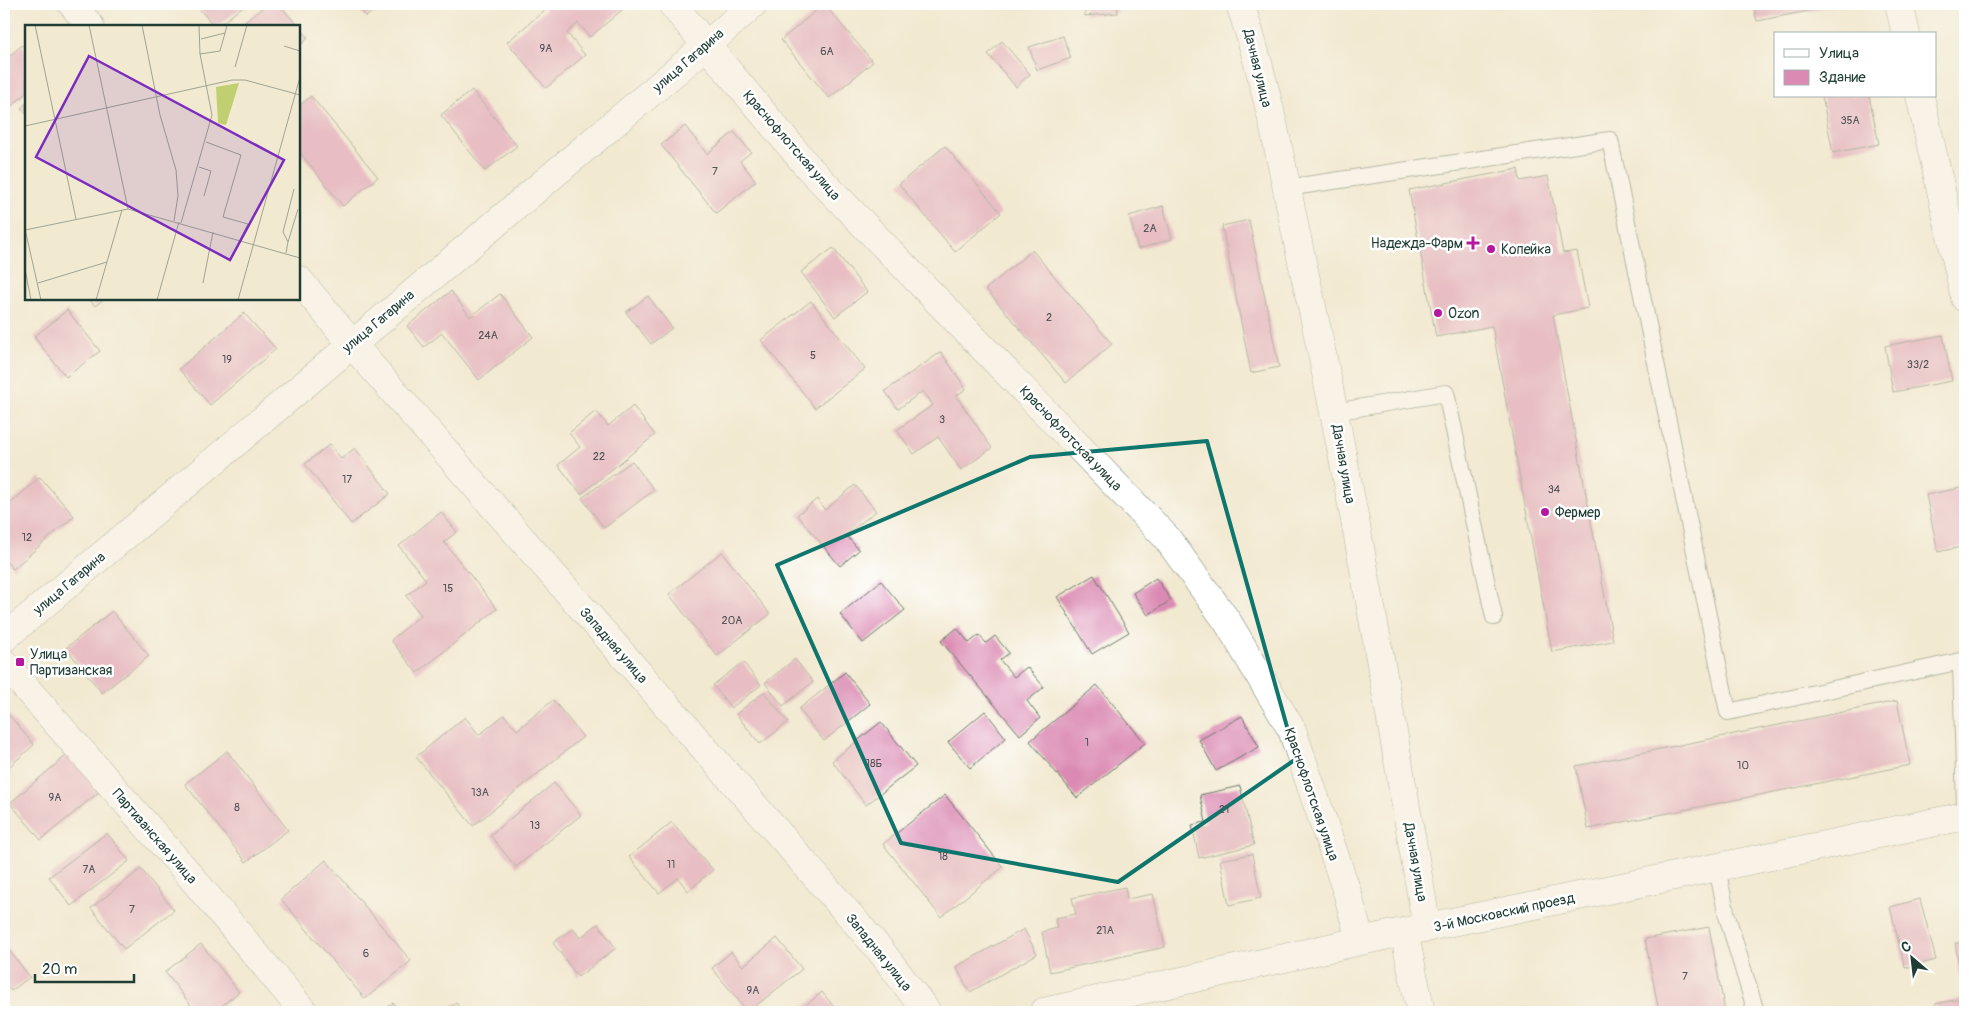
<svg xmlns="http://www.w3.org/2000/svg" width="1969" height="1016" viewBox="0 0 1969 1016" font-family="Pangolin,sans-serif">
<rect width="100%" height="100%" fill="#fff"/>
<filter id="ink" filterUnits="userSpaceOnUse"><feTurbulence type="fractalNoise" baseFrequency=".02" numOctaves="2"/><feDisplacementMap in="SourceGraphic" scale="10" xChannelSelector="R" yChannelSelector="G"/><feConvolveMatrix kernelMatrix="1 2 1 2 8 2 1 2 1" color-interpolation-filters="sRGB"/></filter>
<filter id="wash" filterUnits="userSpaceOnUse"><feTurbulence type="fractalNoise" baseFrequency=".0096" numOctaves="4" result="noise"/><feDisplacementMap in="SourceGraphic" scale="20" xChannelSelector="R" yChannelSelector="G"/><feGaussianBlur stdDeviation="1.12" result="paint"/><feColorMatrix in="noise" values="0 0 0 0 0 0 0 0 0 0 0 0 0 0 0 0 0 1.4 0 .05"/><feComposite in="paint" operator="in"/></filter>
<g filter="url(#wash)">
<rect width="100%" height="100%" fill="#f2e9d1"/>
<g id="blocks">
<!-- building -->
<path fill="#db8bb3" d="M195,4H246L218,26H214Z
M267,4H279L298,26H240Z
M355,4H381L366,17Z
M542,4H629L590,37L578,23L567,33L585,55L546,88L507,42L546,9Z
M824,4L873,62L829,98L781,40Z
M1084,4H1117L1118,13L1085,16Z
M1753,4H1839V5L1757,21Z
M299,27L308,38L299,47Z
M1063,36L1071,58L1037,70L1029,47Z
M1002,41L1030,74L1016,87L988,54Z
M22,45L26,50V93L4,113V61Z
M472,90L517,146L485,171L441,115Z
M311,96L378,177L343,206L299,151V106Z
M1822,96H1869L1879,144L1833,153Z
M26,103V114L21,108Z
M685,126L707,154L734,132L751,152L740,161L756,181L716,213L661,145Z
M945,146L1001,213L955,252L899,184Z
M1518,169L1520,181L1548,176L1563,253L1577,251L1588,308L1553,315L1613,641L1552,652L1492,326L1436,337L1409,190Z
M1163,206L1172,239L1138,249L1129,216Z
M1249,220L1279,367L1251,373L1222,226Z
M833,248L867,292L835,317L801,272Z
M1032,250L1112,344L1066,383L986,289Z
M451,291L470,317L500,294L533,337L479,380L442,333L424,347L407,326Z
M648,296L672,328L651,344L626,312Z
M89,299H104L95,306Z
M811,301L865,369L815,408L761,340Z
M67,310L100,351L66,377L34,337Z
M244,313L276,349L210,405L179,369Z
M1943,335L1952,381L1893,392L1885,346Z
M941,352L966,389L956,396L992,448L961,470L938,437L914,454L897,430L933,405L923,391L898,409L885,391Z
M633,406L655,435L581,494L558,465L580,447L569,433L596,411L608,426Z
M330,444L341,459L355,448L390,494L351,524L305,464Z
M632,461L654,490L604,528L582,498Z
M40,477L74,516L13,569L4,559V509Z
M855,485L876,511L846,535L859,550L840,566L797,515L817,499L825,510Z
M1965,487V546L1938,552L1926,495Z
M441,512L457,532L444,542L497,609L417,673L391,640L421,615L406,596L426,580L399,546Z
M722,552L770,614L717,656L669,594Z
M1094,575L1129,632L1092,654L1057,597Z
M1156,578L1171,600L1148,615L1133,593Z
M881,581L905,610L863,643L840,614Z
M112,611L149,656L102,693L66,648Z
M957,628L969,643L979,635L986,643L995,636L1009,653L1000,660L1014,677L1027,667L1044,687L1027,701L1040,718L1020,735L941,641Z
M795,659L813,682L783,706L765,683Z
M743,662L761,685L731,708L713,685Z
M845,672L870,704L824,741L799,709Z
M1097,685L1145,743L1077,798L1030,741Z
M764,692L788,722L760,744L736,714Z
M553,700L583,737L473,826L416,757L465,717L479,735L504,715L517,730Z
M1897,701L1910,765L1588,829L1576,766Z
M4,709L34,745L4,771Z
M985,711L1006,738L970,768L948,742Z
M1242,716L1259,747L1216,771L1199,740Z
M881,722L916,766L866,805L832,761Z
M227,751L288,830L246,862L185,784Z
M68,754L100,791L41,840L10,803Z
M554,783L581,815L516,867L490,835Z
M1240,786L1254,845L1199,858L1192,825L1206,822L1200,795Z
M945,795L1003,867L941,917L883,844Z
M672,822L713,870L688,891L678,878L659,893L629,857Z
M107,833L129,861L71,906L49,877Z
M1252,854L1261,898L1229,905L1220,860Z
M326,860L411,961L365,999L281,899Z
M141,869L174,910L124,949L91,908Z
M1125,887L1127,899L1153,894L1165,947L1050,972L1042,932L1057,928L1055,918L1076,914L1072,898Z
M1920,899L1936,960L1905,968L1890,907Z
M598,924L616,948L578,977L553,943L573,928L580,938Z
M1709,927L1725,1012H1659L1645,939Z
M1024,929L1037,954L970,992L956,967Z
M777,938L802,969L748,1012L712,968L731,952L743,966Z
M1965,942V994H1963L1955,943Z
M4,944L30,977L11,991L4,981Z
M201,944L239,992L214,1012H196L165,972Z
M822,992L838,1012H798Z
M1965,998V1012H1937L1935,1004Z
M393,1003L401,1012H382Z
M456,1003L463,1012H444Z"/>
</g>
</g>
<g filter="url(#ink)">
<use href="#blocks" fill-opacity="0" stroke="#69796b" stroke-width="1"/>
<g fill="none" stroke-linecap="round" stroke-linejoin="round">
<!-- service casing -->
<g stroke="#69796b" stroke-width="18">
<path id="service" d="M1286,188L1610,140L1728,712L1961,661L1965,810
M1334,412L1446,393L1494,617
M1717,868L1727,916L1756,1012"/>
</g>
<!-- minor casing -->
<g stroke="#69796b" stroke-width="29">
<path id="minor" d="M72,4L90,26
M672,4L809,168L1166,537L1227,621L1292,730L1348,895L1360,941
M1240,4C1268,86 1283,172 1301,257C1351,479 1388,704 1427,928
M1899,4L1906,34
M1920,96L1965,298
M299,280L352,344L880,950L927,1012
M4,663L181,865L304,1012
M1404,932L1421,1012
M1044,1012L1360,941L1965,816"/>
</g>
<!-- tertiary casing -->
<g stroke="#69796b" stroke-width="29">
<path id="tertiary" d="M4,638L706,46L753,4"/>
</g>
<!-- service -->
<use href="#service" stroke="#fff" stroke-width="16"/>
<!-- minor -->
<use href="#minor" stroke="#fff" stroke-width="28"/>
<!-- tertiary -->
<use href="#tertiary" stroke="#fff" stroke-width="28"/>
</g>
</g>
<!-- marked area -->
<path d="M0 0H1969V1016H0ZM1207,441L1296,759L1118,882L901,843L777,565L1030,457Z" fill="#f2e9d1" fill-opacity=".55" fill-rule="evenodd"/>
<path fill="none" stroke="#0f766e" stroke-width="4" stroke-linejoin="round" d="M1207,441L1296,759L1118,882L901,843L777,565L1030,457Z"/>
<!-- markers -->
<g fill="#b5179e" stroke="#fff" stroke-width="2">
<path d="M1470.5 235.5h5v5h5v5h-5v5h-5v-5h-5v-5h5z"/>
<circle cx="1491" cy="249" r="5"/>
<circle cx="1438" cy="313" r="5"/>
<circle cx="1545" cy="512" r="5"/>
<rect x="15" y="657" width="10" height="10" rx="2.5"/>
</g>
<g text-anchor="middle" stroke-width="5" stroke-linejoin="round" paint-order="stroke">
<!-- number labels -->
<g font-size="11" fill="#4e5054">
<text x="546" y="52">9А</text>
<text x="827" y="55">6А</text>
<text x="1850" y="124">35А</text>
<text x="715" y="175">7</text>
<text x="1150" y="232">2А</text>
<text x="1049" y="321">2</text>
<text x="488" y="339">24А</text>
<text x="813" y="359">5</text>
<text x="227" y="363">19</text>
<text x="1918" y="368">33/2</text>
<text x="942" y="423">3</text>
<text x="599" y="460">22</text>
<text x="347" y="483">17</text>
<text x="1554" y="493">34</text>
<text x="27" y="541">12</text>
<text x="448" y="592">15</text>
<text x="732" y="624">20А</text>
<text x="1087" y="746">1</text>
<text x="874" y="767">18Б</text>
<text x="1743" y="769">10</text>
<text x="480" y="796">13А</text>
<text x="55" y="801">9А</text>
<text x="237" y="811">8</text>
<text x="1224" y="813">21</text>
<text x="535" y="829">13</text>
<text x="943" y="860">18</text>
<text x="671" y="868">11</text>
<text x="89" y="873">7А</text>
<text x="132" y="913">7</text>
<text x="1105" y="934">21А</text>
<text x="366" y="957">6</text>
<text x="1685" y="980">7</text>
<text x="753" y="994">9А</text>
</g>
<!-- street labels -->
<g font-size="14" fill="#1f3d34" stroke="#fff">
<text transform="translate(688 60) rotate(-41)" y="5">улица Гагарина</text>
<text transform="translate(1258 68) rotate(76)" y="5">Дачная улица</text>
<text transform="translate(792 145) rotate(49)" y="5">Краснофлотская улица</text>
<text transform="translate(378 321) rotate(-40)" y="5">улица Гагарина</text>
<text transform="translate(1071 438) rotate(46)" y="5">Краснофлотская улица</text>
<text transform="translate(1344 464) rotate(80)" y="5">Дачная улица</text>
<text transform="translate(69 583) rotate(-40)" y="5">улица Гагарина</text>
<text transform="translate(614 645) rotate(49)" y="5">Западная улица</text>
<text transform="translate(1312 794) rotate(71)" y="5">Краснофлотская улица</text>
<text transform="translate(155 836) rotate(49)" y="5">Партизанская улица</text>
<text transform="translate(1416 862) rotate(80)" y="5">Дачная улица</text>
<text transform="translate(1504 912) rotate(-12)" y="5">3-й Московский проезд</text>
<text transform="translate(879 952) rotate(51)" y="5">Западная улица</text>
</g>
<!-- poi labels -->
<g font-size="14" fill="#1f3d34" stroke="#fff" text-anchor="start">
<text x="1463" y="248" text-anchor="end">Надежда-Фарм</text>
<text x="1501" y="254">Копейка</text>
<text x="1448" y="318">Ozon</text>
<text x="1555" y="517">Фермер</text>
<text x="30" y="659">Улица<tspan x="30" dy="16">Партизанская</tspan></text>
</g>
</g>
<!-- overview -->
<g transform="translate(25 25)">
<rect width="275" height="275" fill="#f2e9d1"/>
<path d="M214,58L201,100L193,98L191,62Z" fill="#c0cf71"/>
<path fill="none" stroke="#9ea492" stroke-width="1" d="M10,0L51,194M64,0L103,184M117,0L135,90L151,145L153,171L149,196M176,14L200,8L202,0M259,21L275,26M175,29L195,26L200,8M210,42L222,0M0,101L207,55H220L275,70M181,117L216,130L198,192L223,199L215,215M174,142L186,146L179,171M156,198L187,90L175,29L174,0M0,204L16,275M0,205L103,184L275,233M263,217L273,184M261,228L263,217L258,207L269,164M0,244L6,275M13,258L82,237M178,258L188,207M71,275L97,185M132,275L154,197M213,275L275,52"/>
<path fill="#7b2cbf" fill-opacity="0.15" stroke="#7b2cbf" stroke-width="2.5" d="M64,31L259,135L205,235L11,132Z"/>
<rect width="275" height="275" fill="none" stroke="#1f3d34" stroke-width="2.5"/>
</g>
<!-- margin -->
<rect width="1969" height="1016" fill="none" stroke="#fff" stroke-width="20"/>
<!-- legend -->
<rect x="1774" y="32" width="162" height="65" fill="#ffffff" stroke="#a5b1ae"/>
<rect x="1784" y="49" width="25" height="8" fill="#ffffff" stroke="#a5b1ae"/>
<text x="1819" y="58" font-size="15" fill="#1f3d34">Улица</text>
<rect x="1784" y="70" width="25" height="15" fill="#db8bb3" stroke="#a5b1ae"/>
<text x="1819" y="82" font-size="15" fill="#1f3d34">Здание</text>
<!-- north arrow -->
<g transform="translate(1912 958) rotate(332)" stroke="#ffffff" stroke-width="4" paint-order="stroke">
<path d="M0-4L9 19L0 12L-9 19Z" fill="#1f3d34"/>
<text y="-8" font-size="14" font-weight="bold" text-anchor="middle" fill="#1f3d34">С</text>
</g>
<!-- scale -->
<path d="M35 974v8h99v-8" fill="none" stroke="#1f3d34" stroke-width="2.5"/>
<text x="42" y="974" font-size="15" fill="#1f3d34" stroke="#ffffff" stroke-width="4" paint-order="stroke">20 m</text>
</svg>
